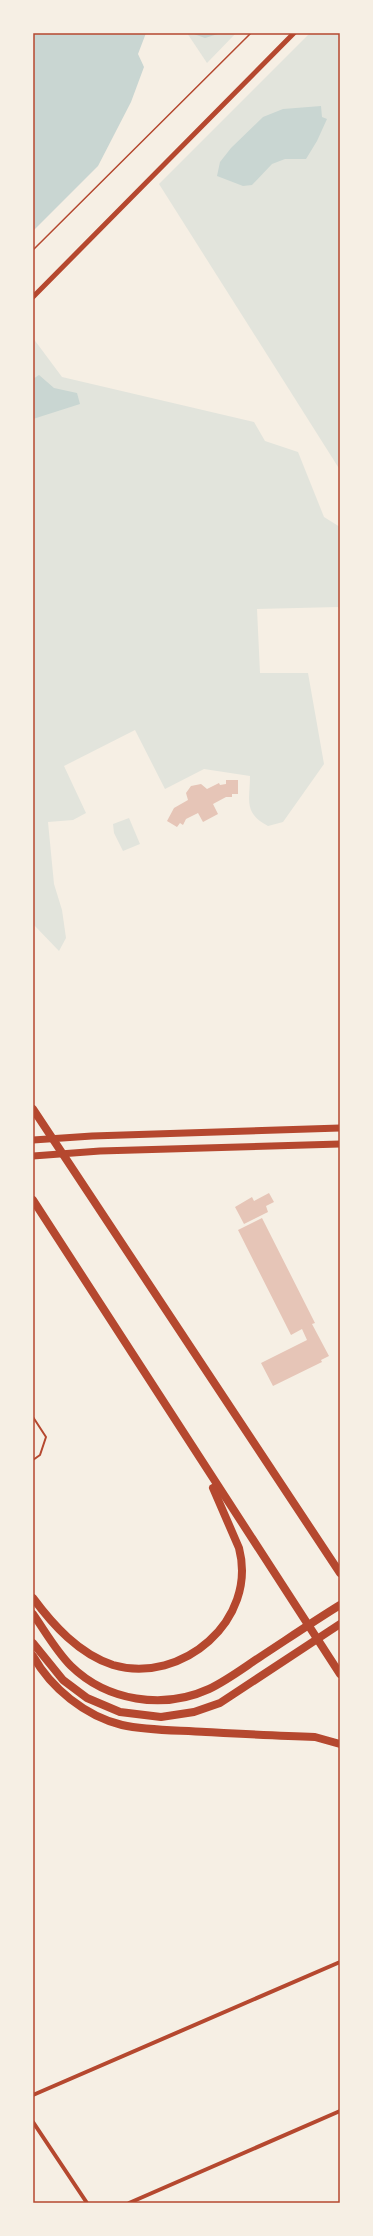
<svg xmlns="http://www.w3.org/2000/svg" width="373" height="2236" font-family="'DM Sans',sans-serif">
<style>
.green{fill:#e2e4dc}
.water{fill:#c9d6d2}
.building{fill:#e6c5b7}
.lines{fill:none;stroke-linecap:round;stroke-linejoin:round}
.path{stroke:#b5482f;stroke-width:1.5}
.service{stroke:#b5482f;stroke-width:2}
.minor{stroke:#b5482f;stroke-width:4}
.tertiary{stroke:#b5482f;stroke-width:5}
.primary{stroke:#b5482f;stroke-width:7}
.motorway{stroke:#b5482f;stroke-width:8}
.neatline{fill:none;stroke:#b5482f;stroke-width:1.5}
</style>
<rect width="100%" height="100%" fill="#f6efe4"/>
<g class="green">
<path d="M187,33H236L207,63Z"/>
<path d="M310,33H340V470L159,184Z"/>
<path d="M33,338L62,377L254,422L265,441L298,452L324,517L340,527V610L338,607L257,609L260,673H308L324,764L283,822L268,826C243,813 250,800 250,776L204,769L165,789L135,730L64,766L86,813L73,820L48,822L54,884L62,910L66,938L59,951L33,924Z"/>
<path d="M129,818L140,844L123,851L114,833L113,824Z"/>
</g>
<g class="water">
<path d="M33,33H146L138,54L144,67L131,102L98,166L33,231Z"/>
<path d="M191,33H221L205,38Z"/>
<path d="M321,106L322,117L327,119L317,141L306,159H285L272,164L252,185L243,186L217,176L220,162L231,148L263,117L283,109Z"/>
<path d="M39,375L54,388L77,393L80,404L33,419V379Z"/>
</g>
<g class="building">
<path d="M226,780H238V794H232V797H226L213,804L218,814L203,822L198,813L186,819L183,825L180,823L177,827L167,821L174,808L188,800L186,793L191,786L201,784L207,789L219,783L220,785L226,784Z"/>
<path d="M269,1193L274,1202L266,1206L268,1212L244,1224L235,1207L252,1197L254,1201Z"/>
<path d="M262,1218L315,1323L312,1324L329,1356L321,1360L322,1362L273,1386L261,1363L307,1340L302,1329L291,1335L238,1230Z"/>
</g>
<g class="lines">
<path class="path" d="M33,250L251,33"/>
<path class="service" d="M33,1417L46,1437L40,1455L33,1460"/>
<g class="minor">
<path d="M33,2095L340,1962"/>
<path d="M33,2122L87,2203"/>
<path d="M129,2203L340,2111"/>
</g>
<path class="tertiary" d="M33,297L294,33"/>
<g class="primary">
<path d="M33,1140L92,1136L340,1128"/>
<path d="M33,1156L100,1151L340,1144"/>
</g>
<g class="motorway">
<path d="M33,1109L340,1573"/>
<path d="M33,1200L340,1674"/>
<path d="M33,1598C53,1625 79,1654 113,1665C182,1685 258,1620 239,1548L213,1488"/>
<path d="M33,1614C45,1631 56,1651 71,1666C107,1701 163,1710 209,1689C228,1680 246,1666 263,1655C289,1638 314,1621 340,1605"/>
<path d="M33,1643L63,1680L87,1698L120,1712L161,1717L194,1712L220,1703L340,1624"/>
<path d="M33,1656C51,1688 85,1716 122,1725C149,1731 179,1730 206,1732C243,1734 279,1736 315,1737L340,1744"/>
</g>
</g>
<rect width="373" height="2236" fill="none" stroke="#f6efe4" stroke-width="68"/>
<rect x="34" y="34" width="305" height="2168" class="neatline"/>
</svg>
